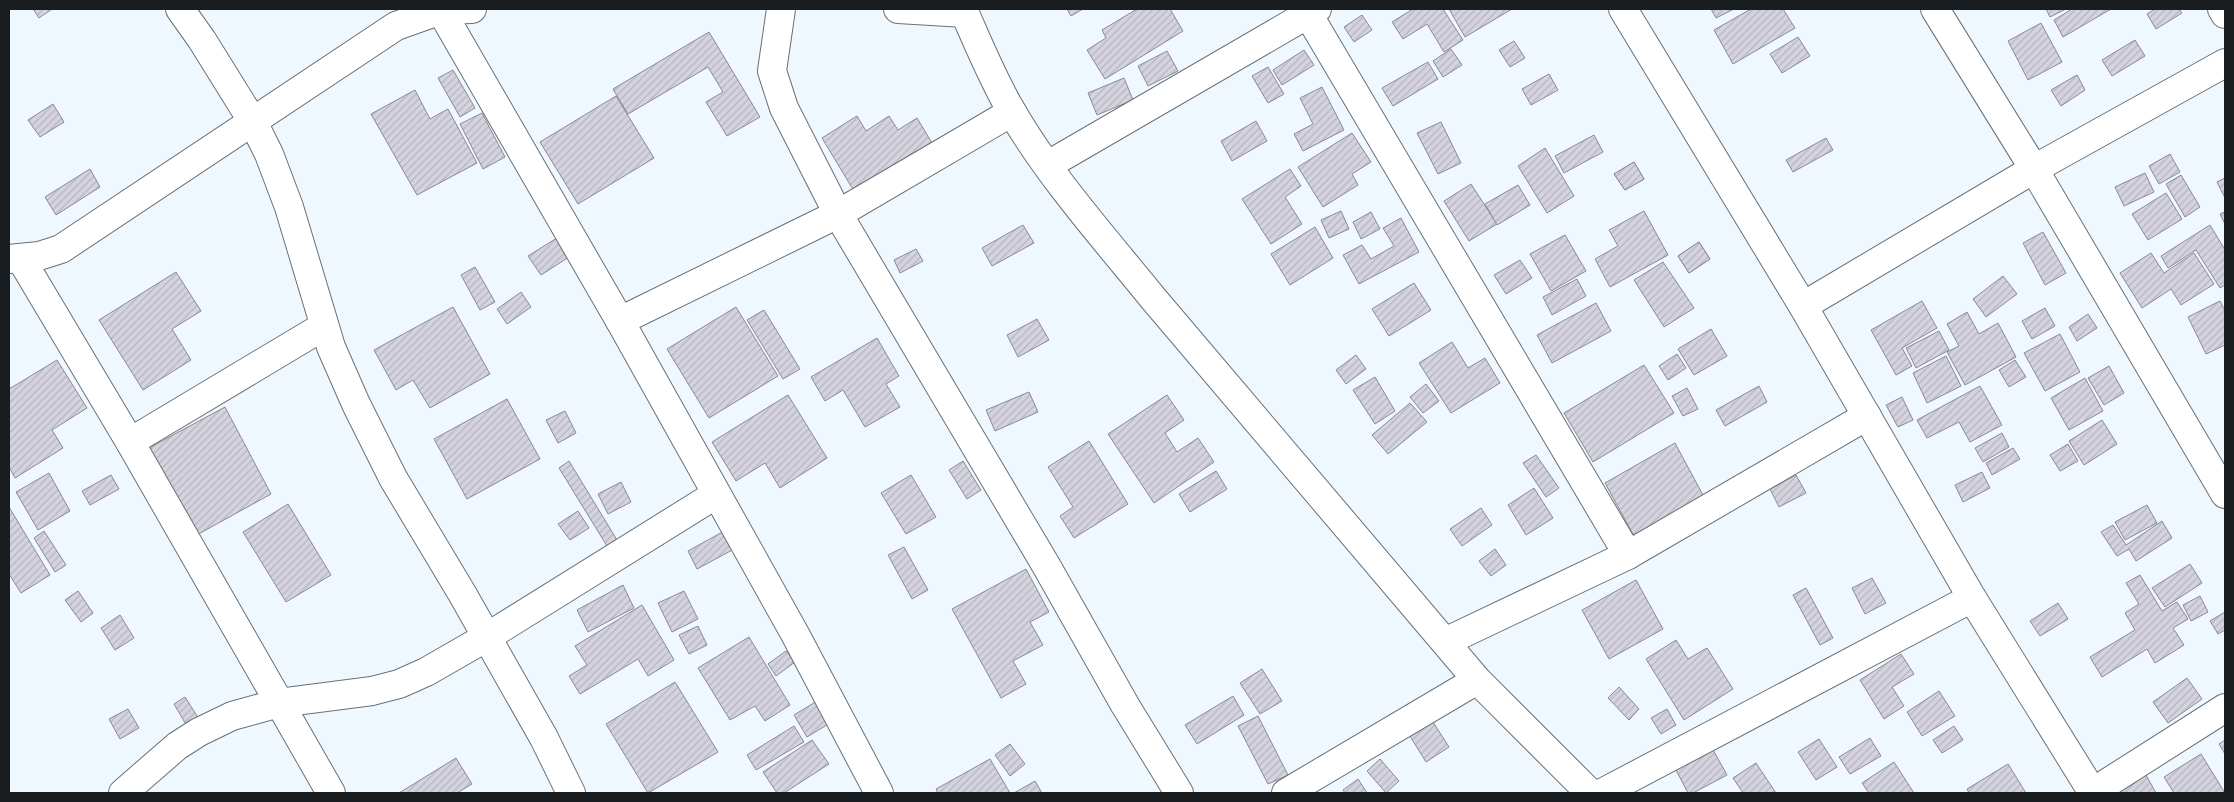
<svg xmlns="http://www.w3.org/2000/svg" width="2234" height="802" font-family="'PT Sans',sans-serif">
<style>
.building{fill:url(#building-hatch);stroke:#8a8993}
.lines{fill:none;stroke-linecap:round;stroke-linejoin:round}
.minor-casing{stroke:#687178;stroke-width:30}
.minor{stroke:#fff;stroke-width:28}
</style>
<defs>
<pattern id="building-hatch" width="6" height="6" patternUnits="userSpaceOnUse" patternTransform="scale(1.25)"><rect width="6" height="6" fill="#d5d3de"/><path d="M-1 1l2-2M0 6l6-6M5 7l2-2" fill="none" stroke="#b6b5be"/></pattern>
</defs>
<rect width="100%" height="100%" fill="#f0f8ff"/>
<g class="building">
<path d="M33,9H52L39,18Z"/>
<path d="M1067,9H1083L1071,16Z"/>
<path d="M1137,9H1170L1183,31L1105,79L1087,50L1106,38L1102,30Z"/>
<path d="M1413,9H1443L1463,40L1444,52L1427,24L1403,39L1392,22Z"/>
<path d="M1449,9H1512L1465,37Z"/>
<path d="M1711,9H1734L1716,18Z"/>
<path d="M1751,9H1783L1795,28L1733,64L1714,30Z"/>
<path d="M2046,9H2066L2050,17Z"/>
<path d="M2072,9H2111L2063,37L2054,20Z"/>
<path d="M2155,9H2179L2182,13L2156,29L2147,14Z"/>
<path d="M1362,15L1372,30L1354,42L1344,27Z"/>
<path d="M2041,23L2062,62L2028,80L2008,41Z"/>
<path d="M709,32L760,117L727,136L706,102L723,92L708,67L628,114L613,89Z"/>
<path d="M1798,37L1810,56L1782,73L1770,54Z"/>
<path d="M2135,40L2145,56L2112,76L2102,60Z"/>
<path d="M1514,41L1525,58L1510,67L1499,50Z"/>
<path d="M1451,49L1462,65L1443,77L1433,61Z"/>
<path d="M1304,50L1314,65L1282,85L1273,70Z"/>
<path d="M1167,51L1178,71L1148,86L1138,66Z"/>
<path d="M1428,62L1438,79L1393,106L1382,88Z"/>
<path d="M1268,67L1284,94L1268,103L1252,76Z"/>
<path d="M453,70L475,108L460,117L438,78Z"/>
<path d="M1549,74L1558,90L1531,105L1522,89Z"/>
<path d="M2077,75L2085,90L2061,106L2051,90Z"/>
<path d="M1124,78L1133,100L1097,115L1088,93Z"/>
<path d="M1322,87L1344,130L1303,151L1294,134L1313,124L1300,98Z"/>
<path d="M415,90L430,119L448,109L477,163L417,195L371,114Z"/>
<path d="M616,96L654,158L578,204L540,142Z"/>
<path d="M53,104L64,122L40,137L28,120Z"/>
<path d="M482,113L505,157L483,169L460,124Z"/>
<path d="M857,116L866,131L889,116L898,130L917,118L944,163L866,211L822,138Z"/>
<path d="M1256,121L1267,141L1232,161L1221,141Z"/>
<path d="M1441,122L1461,163L1438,174L1417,133Z"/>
<path d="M1352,133L1371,162L1352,174L1358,185L1323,207L1298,167Z"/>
<path d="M1594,135L1603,152L1564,173L1555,156Z"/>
<path d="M1826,138L1833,150L1793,172L1786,160Z"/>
<path d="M1545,148L1574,196L1547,213L1518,166Z"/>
<path d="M2170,154L2180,172L2159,184L2149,166Z"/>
<path d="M1634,162L1644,179L1625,190L1614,174Z"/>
<path d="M1634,162L1644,179L1625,190L1614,174Z"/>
<path d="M90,169L100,187L56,215L45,197Z"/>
<path d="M1290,169L1301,186L1285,197L1302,224L1271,244L1242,199Z"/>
<path d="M2145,173L2154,192L2124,206L2115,187Z"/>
<path d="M2181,175L2200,207L2185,217L2166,184Z"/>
<path d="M2225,178V198L2217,182Z"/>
<path d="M1471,184L1497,224L1469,241L1444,201Z"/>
<path d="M1518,185L1530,205L1497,225L1485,204Z"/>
<path d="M2166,193L2182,219L2148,240L2132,214Z"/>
<path d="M1341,211L1349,229L1329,238L1321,220Z"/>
<path d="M1644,211L1668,255L1610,287L1595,259L1618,246L1609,230Z"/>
<path d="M1371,212L1380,229L1361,239L1353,222Z"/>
<path d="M2225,212V224L2220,214Z"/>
<path d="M1401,218L1419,252L1359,284L1343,255L1362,245L1371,259L1394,246L1383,228Z"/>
<path d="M1023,225L1034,243L992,266L982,248Z"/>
<path d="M2210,225L2225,250V285L2220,288L2196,250L2168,268L2161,256Z"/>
<path d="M1315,227L1333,258L1290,285L1271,254Z"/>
<path d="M2043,232L2066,273L2045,285L2023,243Z"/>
<path d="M1565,235L1586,271L1551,291L1530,254Z"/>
<path d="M560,236L572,255L541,275L528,256Z"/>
<path d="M1699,242L1710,259L1689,273L1678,256Z"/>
<path d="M1699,242L1710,259L1689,273L1678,256Z"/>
<path d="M916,249L923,261L900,273L894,260Z"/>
<path d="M2151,253L2164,273L2194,253L2214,284L2181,305L2171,289L2142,308L2120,273Z"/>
<path d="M1520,260L1532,278L1506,294L1494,275Z"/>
<path d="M1663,262L1694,308L1664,327L1634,280Z"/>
<path d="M475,267L495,302L480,310L461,275Z"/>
<path d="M176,272L201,311L172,329L191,360L143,390L99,320Z"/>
<path d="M2003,276L2017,294L1986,317L1973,299Z"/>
<path d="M1577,279L1586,296L1552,315L1543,297Z"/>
<path d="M1414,283L1431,310L1389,336L1372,309Z"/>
<path d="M521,292L531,307L507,324L497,309Z"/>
<path d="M1922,301L1937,328L1902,348L1912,366L1896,375L1871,330Z"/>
<path d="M2220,301L2225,311V345L2206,354L2188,317Z"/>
<path d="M1596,303L1611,331L1552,363L1537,335Z"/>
<path d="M453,307L490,374L430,408L413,380L396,390L374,350Z"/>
<path d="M736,307L778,376L709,418L667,349Z"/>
<path d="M2045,308L2055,326L2032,339L2022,321Z"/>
<path d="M764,310L800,369L783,379L747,320Z"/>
<path d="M1967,312L1979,334L1998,323L2016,357L1965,385L1947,352L1959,346L1947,324Z"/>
<path d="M2088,314L2097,328L2077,341L2069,327Z"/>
<path d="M1037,319L1049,340L1018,357L1007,335Z"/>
<path d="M1711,329L1727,356L1694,375L1678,349Z"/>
<path d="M1939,331L1949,350L1916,368L1906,348Z"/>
<path d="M2060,334L2080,372L2045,391L2024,353Z"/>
<path d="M877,338L899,376L886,384L900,407L865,427L843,390L825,401L811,377Z"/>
<path d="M1452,342L1468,368L1485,358L1500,383L1451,413L1419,363Z"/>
<path d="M1677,354L1686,368L1668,380L1659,366Z"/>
<path d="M1356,355L1366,369L1346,384L1336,370Z"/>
<path d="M1946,356L1961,386L1927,403L1913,373Z"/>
<path d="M57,360L87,408L52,430L63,448L15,478L9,467V389Z"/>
<path d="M2015,360L2026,377L2009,387L1999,370Z"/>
<path d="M1644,365L1674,413L1593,462L1564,413Z"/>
<path d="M2109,366L2124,393L2104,405L2088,378Z"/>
<path d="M1375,377L1395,411L1375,424L1353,390Z"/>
<path d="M2085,378L2103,411L2069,430L2051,398Z"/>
<path d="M1426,384L1439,401L1423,413L1410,397Z"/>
<path d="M1759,386L1767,402L1725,426L1716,410Z"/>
<path d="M1980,386L2002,425L1970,442L1959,422L1927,438L1917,420Z"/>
<path d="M1687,388L1698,409L1683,416L1672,396Z"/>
<path d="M1029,392L1038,412L995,431L986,410Z"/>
<path d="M788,395L827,458L780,488L765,463L736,481L712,442Z"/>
<path d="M1167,395L1184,420L1165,433L1177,452L1198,438L1214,462L1154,503L1108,434Z"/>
<path d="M1902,397L1913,420L1898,427L1886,405Z"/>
<path d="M507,399L540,459L467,499L434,439Z"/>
<path d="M1410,403L1427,422L1388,454L1372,435Z"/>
<path d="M225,407L271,494L195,536L147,449Z"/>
<path d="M565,411L576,433L558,443L546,420Z"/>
<path d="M2102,420L2117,444L2084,465L2069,441Z"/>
<path d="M2002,433L2009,447L1983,462L1975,448Z"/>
<path d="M1089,441L1128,504L1074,538L1060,516L1073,507L1048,467Z"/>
<path d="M1675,443L1704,497L1634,536L1605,483Z"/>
<path d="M2068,444L2078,461L2060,471L2050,455Z"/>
<path d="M2013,448L2020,459L1992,475L1986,463Z"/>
<path d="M1536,455L1559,488L1546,497L1523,463Z"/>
<path d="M569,461L617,540L607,546L559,468Z"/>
<path d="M963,461L981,490L967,499L949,470Z"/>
<path d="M1216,471L1227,489L1190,512L1179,494Z"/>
<path d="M1982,472L1990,488L1963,502L1955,485Z"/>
<path d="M49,473L70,511L38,530L16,492Z"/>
<path d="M111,475L119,489L90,505L82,491Z"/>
<path d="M911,475L936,517L906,534L881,493Z"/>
<path d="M1796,475L1806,493L1779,507L1770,489Z"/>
<path d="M621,482L631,502L608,514L598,494Z"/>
<path d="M1534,488L1553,518L1526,535L1508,505Z"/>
<path d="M288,504L331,575L286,602L243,532Z"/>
<path d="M2147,505L2157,523L2125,540L2115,522Z"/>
<path d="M9,507L50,575L21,593L9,574Z"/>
<path d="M1481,508L1492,525L1462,546L1450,529Z"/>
<path d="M578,511L589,528L570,540L558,524Z"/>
<path d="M2162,521L2172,538L2136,561L2129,549L2117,556L2101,532L2113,525L2126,545Z"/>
<path d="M726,530L736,548L697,569L688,551Z"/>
<path d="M44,531L66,565L55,572L34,538Z"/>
<path d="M904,547L928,590L912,599L888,555Z"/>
<path d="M1495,549L1506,565L1491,576L1479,561Z"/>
<path d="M2190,564L2202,583L2165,607L2152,588Z"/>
<path d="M1026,569L1049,612L1030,622L1043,645L1013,661L1026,684L1001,698L952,609Z"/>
<path d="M2140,575L2162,611L2177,602L2188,619L2173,628L2184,645L2155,663L2147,649L2102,677L2090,657L2135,630L2125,613L2139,604L2126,583Z"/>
<path d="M1872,578L1886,603L1865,614L1852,588Z"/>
<path d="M1636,580L1663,629L1609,659L1582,610Z"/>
<path d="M623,585L634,608L588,632L577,610Z"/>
<path d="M1806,588L1833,638L1820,645L1793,595Z"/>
<path d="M78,591L93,613L81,622L65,600Z"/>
<path d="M684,591L698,619L672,632L658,603Z"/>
<path d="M2200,596L2208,612L2191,621L2183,605Z"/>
<path d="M2058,603L2068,619L2040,636L2030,621Z"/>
<path d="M642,605L674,660L648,676L638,659L580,694L569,676L587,665L575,646Z"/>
<path d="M2225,612V630L2218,634L2210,621Z"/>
<path d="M120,615L134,638L115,650L101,628Z"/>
<path d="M698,626L707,645L689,654L679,635Z"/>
<path d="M749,637L790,705L765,721L755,706L730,720L698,668Z"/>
<path d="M1676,640L1688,659L1707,648L1733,689L1684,720L1646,659Z"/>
<path d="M786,651L795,662L776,676L768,664Z"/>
<path d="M1901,654L1914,674L1892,687L1904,706L1884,719L1860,680Z"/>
<path d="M1262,669L1282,701L1260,714L1240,683Z"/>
<path d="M2187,678L2202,699L2168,723L2153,702Z"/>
<path d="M675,682L718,752L648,793L606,724Z"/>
<path d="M1619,687L1639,709L1629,720L1608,698Z"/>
<path d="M1939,691L1955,716L1922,736L1907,712Z"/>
<path d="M1233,696L1244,715L1197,744L1185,725Z"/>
<path d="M185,697L199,719L187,726L174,704Z"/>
<path d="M822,698L835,720L807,737L794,715Z"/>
<path d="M128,709L139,728L120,739L109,719Z"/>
<path d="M1667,709L1676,725L1661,734L1651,718Z"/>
<path d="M1258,716L1288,775L1268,784L1238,726Z"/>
<path d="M1431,719L1449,747L1426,762L1408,733Z"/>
<path d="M794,726L804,742L756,770L747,755Z"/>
<path d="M1954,726L1963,740L1942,753L1933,740Z"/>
<path d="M1870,738L1881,756L1850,774L1839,757Z"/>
<path d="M1819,739L1837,767L1816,780L1798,752Z"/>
<path d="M812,740L829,764L784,793H777L763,772Z"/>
<path d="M2225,740V754L2219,744Z"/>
<path d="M1010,744L1025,764L1010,776L995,755Z"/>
<path d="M1712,748L1727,775L1693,793H1688L1675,768Z"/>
<path d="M2201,754L2225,793H2174L2164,777Z"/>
<path d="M456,758L472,784L457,793H399Z"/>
<path d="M990,759L1010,793H938L936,789Z"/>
<path d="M1380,759L1399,781L1386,793L1367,771Z"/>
<path d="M1894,762L1914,793H1869L1862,783Z"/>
<path d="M1756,763L1776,793H1743L1733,778Z"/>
<path d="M2008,764L2026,793H1969L1967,789Z"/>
<path d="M2146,775L2156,793H2118L2117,792Z"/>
<path d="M1358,779L1367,793H1345L1343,790Z"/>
<path d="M1035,781L1042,793H1014Z"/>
</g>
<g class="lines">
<defs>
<g id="minor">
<path d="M180,9L202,40L253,122L269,154L289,207L331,347L356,404L393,478L463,595L544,738L571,793"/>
<path d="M440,9L620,321"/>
<path d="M781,9L772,71L784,108L838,214L1047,567L1125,705L1179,793"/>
<path d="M898,9L965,13"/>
<path d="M963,9C978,43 993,80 1012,112C1049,176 1105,239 1152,297L1477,680L1590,793"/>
<path d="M1305,9L1628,555"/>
<path d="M1623,9L1803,306L1972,598L2093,793"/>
<path d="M1935,9L2034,169L2225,494"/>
<path d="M2222,9L2225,14"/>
<path d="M1048,165L1317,9"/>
<path d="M9,259L39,256L61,249L396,26L441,10L472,9"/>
<path d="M21,259L130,442L331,793"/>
<path d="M1803,306L2034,169L2225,63"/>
<path d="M130,442L324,326"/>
<path d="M1447,641L1628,555L1867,416"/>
<path d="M2093,792L2225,708"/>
<path d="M123,793L177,746L199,732L232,716L279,703L372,691L399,684L426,672L487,637L715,495"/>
<path d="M879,793L795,634L620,321L838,214L1012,112"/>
<path d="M1286,793L1477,680"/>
<path d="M1602,793L1972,598"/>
</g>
</defs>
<use href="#minor" class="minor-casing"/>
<use href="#minor" class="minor"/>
</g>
<rect width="2234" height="802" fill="none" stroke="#191d1f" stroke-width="20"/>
</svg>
